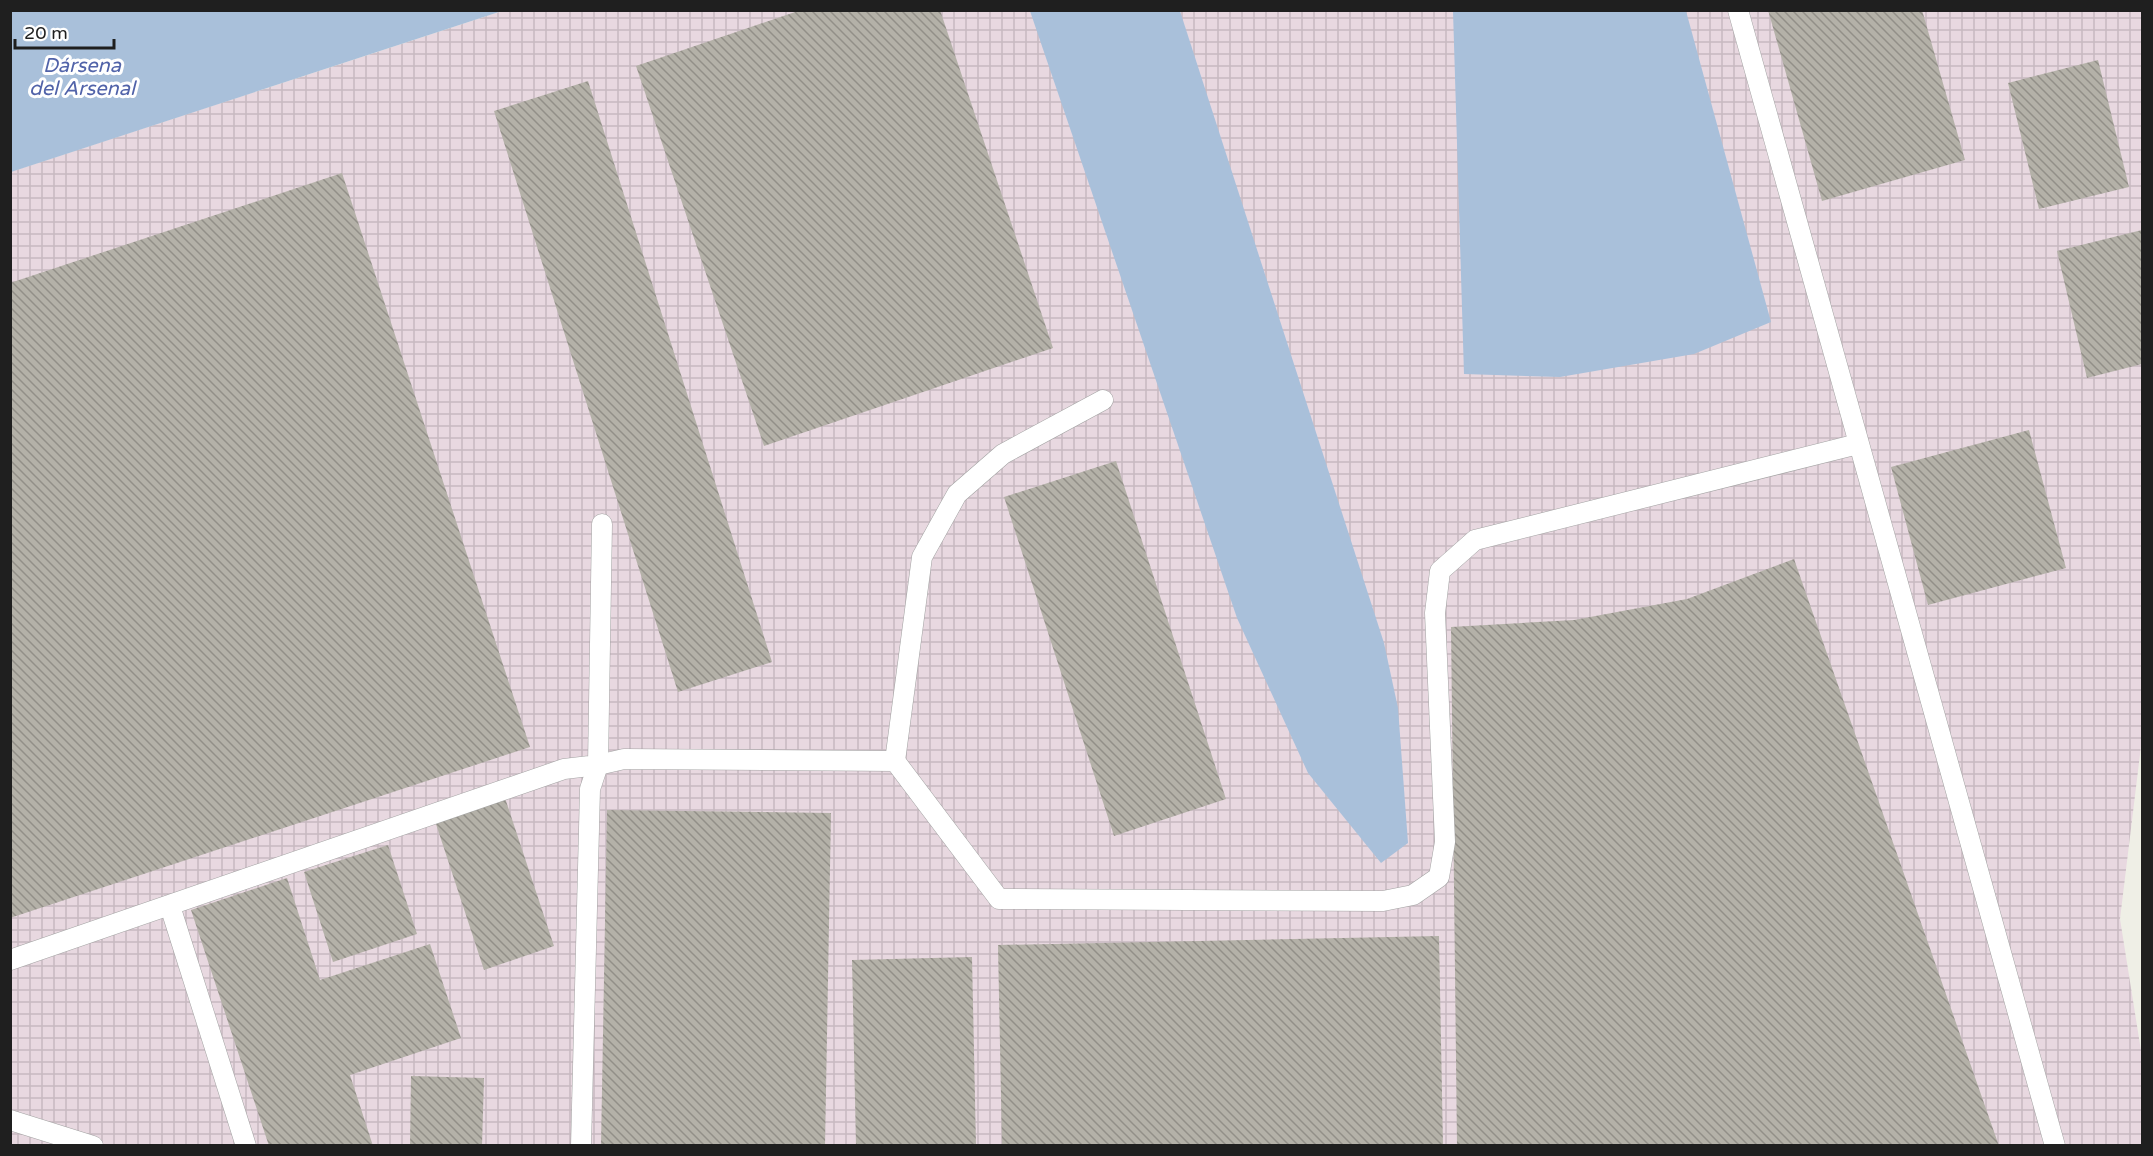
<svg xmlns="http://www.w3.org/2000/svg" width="2153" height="1156" font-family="'Varela Round',sans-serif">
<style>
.industrial{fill:url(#industrial-grid)}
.water{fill:#a9c0da}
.building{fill:url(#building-back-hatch)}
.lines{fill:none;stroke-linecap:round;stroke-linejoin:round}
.lane-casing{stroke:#a3a3a3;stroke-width:21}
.lane{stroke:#fff;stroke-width:20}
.labels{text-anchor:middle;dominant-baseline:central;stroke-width:6;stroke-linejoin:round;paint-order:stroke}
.water-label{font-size:20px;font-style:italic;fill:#5163a9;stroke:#fff}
</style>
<defs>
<pattern id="industrial-grid" width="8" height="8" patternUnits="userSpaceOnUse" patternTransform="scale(1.5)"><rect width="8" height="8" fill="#e8d8e0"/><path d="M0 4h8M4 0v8" fill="none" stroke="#c7b9c0"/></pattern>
<pattern id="building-back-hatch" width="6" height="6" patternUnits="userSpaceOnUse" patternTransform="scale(1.5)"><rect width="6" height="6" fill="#b4b1a8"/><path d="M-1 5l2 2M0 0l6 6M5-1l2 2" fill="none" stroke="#928f88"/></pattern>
</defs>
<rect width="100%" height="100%" fill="#efefe6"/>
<path class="industrial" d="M502,11H2142V738L2120,919L2142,1057V1145H11L10,172Z"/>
<g class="water">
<path d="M11,10H502V11L11,172Z"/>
<path d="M1030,11H1180L1384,643L1398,708L1408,843L1381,863L1308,773L1237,618Z"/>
<path d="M1453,11H1686L1771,322L1694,354L1560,377L1464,374Z"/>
</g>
<g class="building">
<path d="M801,10H940L1053,348L764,446L636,66Z"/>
<path d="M1768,10H1922L1965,160L1822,201Z"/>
<path d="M2098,60L2129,187L2039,209L2008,83Z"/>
<path d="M588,81L772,662L678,692L494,111Z"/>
<path d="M342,173L530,747L10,918V283Z"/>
<path d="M2142,230V364L2087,378L2057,251Z"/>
<path d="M2029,430L2066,568L1928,605L1891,467Z"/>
<path d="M1116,461L1226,799L1114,836L1004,497Z"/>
<path d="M1794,559L1999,1146H1457L1451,627L1574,620L1687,599Z"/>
<path d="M505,798L554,946L484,970L435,821Z"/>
<path d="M607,810L831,813L825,1146H601Z"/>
<path d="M388,845L417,934L333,962L304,872Z"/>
<path d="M287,878L320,980L430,944L461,1038L350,1075L373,1146H269L191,910Z"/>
<path d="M1439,936L1443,1146H1002L998,945Z"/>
<path d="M972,957L976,1146H856L852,960Z"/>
<path d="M411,1076L484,1078L482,1146H410Z"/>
</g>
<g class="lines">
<defs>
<g id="lane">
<path d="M1738,10L2055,1146"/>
<path d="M895,761L922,557L957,494L1003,454L1103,400"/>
<path d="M170,906L246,1146"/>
<path d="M10,960L564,769L598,765L602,524"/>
<path d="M10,1120L93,1146"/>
<path d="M581,1146L590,789L598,765L624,759L895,761L999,899L1383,901L1413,895L1439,877L1445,842L1435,613L1440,571L1475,540L1858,444"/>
</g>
</defs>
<use href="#lane" class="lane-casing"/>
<use href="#lane" class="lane"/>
</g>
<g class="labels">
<g class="water-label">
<text x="82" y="66">Dársena<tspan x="82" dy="23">del Arsenal</tspan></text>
</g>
</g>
<rect width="2153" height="1156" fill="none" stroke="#1f1f1f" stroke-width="24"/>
<path d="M15 39v9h99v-9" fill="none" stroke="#1f1f1f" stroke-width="3"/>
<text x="24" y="39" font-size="18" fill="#1f1f1f" stroke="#ffffff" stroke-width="4.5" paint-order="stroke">20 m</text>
</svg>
